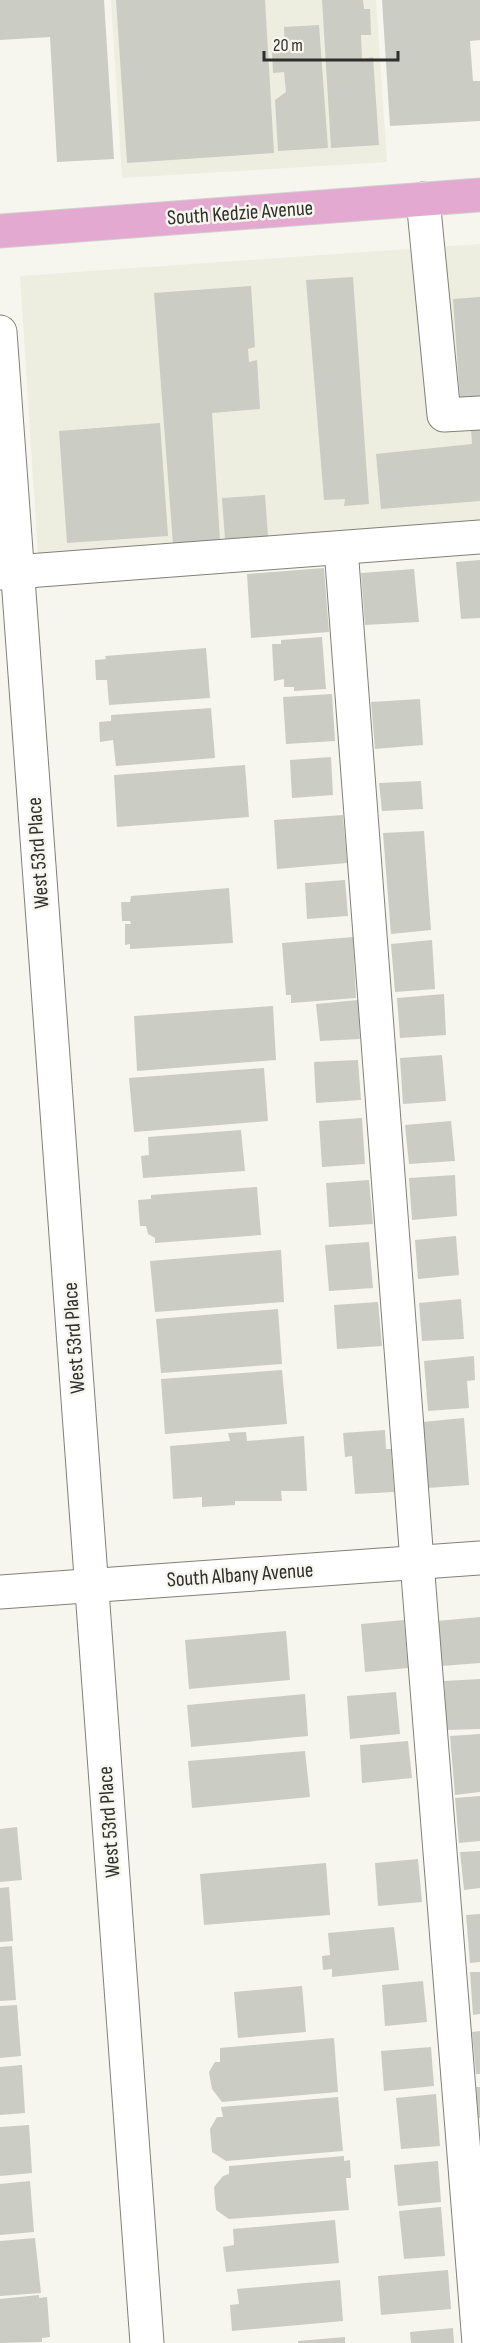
<svg xmlns="http://www.w3.org/2000/svg" width="480" height="2343" font-family="'Sofia Sans Condensed',sans-serif">
<style>
.built{fill:#edeedf}
.building{fill:#cbccc4}
.lines{fill:none;stroke-linecap:round;stroke-linejoin:round}
.minor-casing{stroke:#808079;stroke-width:35}
.major-casing{stroke:#d1d1d1;stroke-width:35}
.minor{stroke:#fff;stroke-width:33}
.major{stroke:#e4a9d0;stroke-width:33}
.labels{text-anchor:middle;dominant-baseline:central;stroke-width:5;stroke-linejoin:round;paint-order:stroke}
.street-label{font-size:21px;fill:#2e2e2c;stroke:#f6f6ef}
</style>
<rect width="100%" height="100%" fill="#f6f6ef"/>
<g class="built">
<path d="M111,0H376L387,162L122,178Z"/>
<path d="M480,244V537L39,570L20,276Z"/>
</g>
<g class="building">
<path d="M0,0H104L114,159L57,162L50,37L0,40Z"/>
<path d="M116,0H265L274,153L127,163Z"/>
<path d="M322,0H363L364,9H370L371,35H361L362,59L373,57L379,145L331,148Z"/>
<path d="M382,0H480V40L470,41L473,81H480V121L390,126Z"/>
<path d="M319,25L328,148L278,151L275,100L286,92L284,72L273,73L272,51L285,49L284,27Z"/>
<path d="M353,277L369,504L344,506L345,499L324,500L306,280Z"/>
<path d="M251,286L255,347L248,349L249,362L257,360L260,409L212,413L220,541L173,544L154,293Z"/>
<path d="M480,297V397L460,398L453,299Z"/>
<path d="M160,423L168,536L67,543L59,431Z"/>
<path d="M480,427V501L381,509L376,454L472,444L471,428Z"/>
<path d="M265,495L268,536L225,539L222,498Z"/>
<path d="M480,560V618L461,619L456,562Z"/>
<path d="M324,568L329,632L251,638L247,574Z"/>
<path d="M414,569L419,622L365,625L361,573Z"/>
<path d="M322,637L326,689L294,691V687H284V679L274,681L272,644H281V640Z"/>
<path d="M206,648L210,698L109,705L107,680H96L95,660L106,659L105,656Z"/>
<path d="M332,694L335,741L286,744L283,697Z"/>
<path d="M420,699L423,745L375,749L371,702Z"/>
<path d="M211,708L215,758L116,766L113,740L100,742L99,722L111,721V715Z"/>
<path d="M331,757L333,795L292,798L290,760Z"/>
<path d="M245,765L249,817L117,827L114,775Z"/>
<path d="M421,781L423,809L382,811L379,783Z"/>
<path d="M343,815L347,863L277,869L274,820Z"/>
<path d="M424,831L431,930L391,934L383,833Z"/>
<path d="M345,880L348,916L307,919L305,883Z"/>
<path d="M229,888L233,943L130,949V944L125,945V924H131L130,921H122L121,902H130L131,896Z"/>
<path d="M353,937L356,998L291,1003V995H286L282,943Z"/>
<path d="M432,940L435,989L395,992L391,944Z"/>
<path d="M444,994L446,1035L400,1038L397,998Z"/>
<path d="M358,1000L360,1039L320,1041L316,1004Z"/>
<path d="M273,1006L276,1060L137,1071L134,1016Z"/>
<path d="M442,1055L446,1101L403,1104L400,1058Z"/>
<path d="M358,1060L361,1100L316,1103L314,1062Z"/>
<path d="M264,1068L268,1121L134,1132L129,1078Z"/>
<path d="M362,1118L365,1164L322,1167L319,1121Z"/>
<path d="M451,1121L455,1161L409,1164L405,1125Z"/>
<path d="M241,1130L245,1171L143,1178L141,1156L149,1155L148,1137Z"/>
<path d="M455,1175L457,1216L412,1220L409,1178Z"/>
<path d="M369,1180L373,1224L329,1227L326,1183Z"/>
<path d="M257,1187L261,1235L155,1243V1238L148,1234L146,1226H140L138,1200L151,1199V1195Z"/>
<path d="M456,1236L459,1275L418,1279L415,1240Z"/>
<path d="M369,1242L373,1288L329,1291L325,1245Z"/>
<path d="M281,1250L284,1302L155,1312L150,1261Z"/>
<path d="M461,1299L464,1339L422,1341L419,1303Z"/>
<path d="M378,1302L382,1346L337,1349L334,1305Z"/>
<path d="M278,1309L282,1364L161,1373L156,1319Z"/>
<path d="M474,1356L475,1380L467,1381L469,1408L428,1411L424,1361Z"/>
<path d="M282,1370L287,1424L165,1434L161,1379Z"/>
<path d="M464,1418L469,1485L427,1488L422,1422Z"/>
<path d="M385,1430L386,1449H391L394,1492L355,1494L352,1456L345,1457L343,1433Z"/>
<path d="M246,1432L247,1441L304,1436L307,1491H281L282,1501H235V1505L202,1507V1497L173,1499L170,1446L230,1441L228,1433Z"/>
<path d="M480,1617V1663L441,1666L437,1621Z"/>
<path d="M404,1620L408,1668L365,1672L361,1624Z"/>
<path d="M286,1631L290,1680L189,1689L185,1640Z"/>
<path d="M480,1679V1729L447,1730L444,1681Z"/>
<path d="M396,1692L400,1734L350,1739L347,1696Z"/>
<path d="M305,1694L308,1736L191,1747L187,1705Z"/>
<path d="M480,1734V1792L455,1795L450,1736Z"/>
<path d="M408,1741L412,1778L362,1783L360,1745Z"/>
<path d="M305,1751L310,1797L192,1808L188,1761Z"/>
<path d="M480,1796V1841L459,1843L455,1798Z"/>
<path d="M17,1827L22,1880L0,1882V1829Z"/>
<path d="M480,1851V1888L464,1890L460,1852Z"/>
<path d="M418,1859L422,1902L378,1906L375,1863Z"/>
<path d="M326,1863L330,1915L204,1925L200,1874Z"/>
<path d="M9,1887L13,1941L0,1942V1888Z"/>
<path d="M480,1914V1962L470,1963L466,1915Z"/>
<path d="M394,1927L399,1970L332,1977V1969L323,1970L322,1956L330,1955L328,1933Z"/>
<path d="M12,1946L16,2000L0,2001V1947Z"/>
<path d="M470,1972H480V2014L473,2015Z"/>
<path d="M423,1981L427,2022L385,2026L382,1985Z"/>
<path d="M302,1986L306,2032L238,2038L234,1992Z"/>
<path d="M17,2005L21,2056L0,2058V2006Z"/>
<path d="M480,2031V2074H476L472,2032Z"/>
<path d="M334,2038L338,2092L222,2102L212,2089L209,2072L215,2062H220V2048Z"/>
<path d="M431,2047L434,2086L384,2091L381,2051Z"/>
<path d="M22,2065L25,2113L0,2115V2067Z"/>
<path d="M476,2087H480V2118H478Z"/>
<path d="M436,2094L440,2146L401,2149L396,2098Z"/>
<path d="M338,2097L343,2151L226,2161L212,2152L210,2129L217,2117H223L221,2107Z"/>
<path d="M29,2125L32,2173L0,2176V2127Z"/>
<path d="M344,2156V2161L350,2160L351,2178H346L349,2210L229,2219L216,2210L214,2187L223,2176L229,2174V2166Z"/>
<path d="M438,2161L441,2202L398,2206L394,2165Z"/>
<path d="M30,2181L34,2232L0,2235V2184Z"/>
<path d="M441,2207L445,2256L404,2259L399,2211Z"/>
<path d="M335,2220L339,2263L226,2272L223,2247L234,2245L233,2229Z"/>
<path d="M35,2238L41,2293L0,2296V2241Z"/>
<path d="M448,2270L451,2309L381,2315L378,2276Z"/>
<path d="M340,2280L343,2321L232,2331L230,2305L239,2304L237,2289Z"/>
<path d="M39,2295V2298L47,2297L50,2337L42,2338V2342L0,2343V2299Z"/>
<path d="M453,2328L454,2343H411L410,2332Z"/>
<path d="M345,2337V2343H298V2341Z"/>
</g>
<g class="lines">
<defs>
<g id="minor">
<path d="M423,199L444,415L480,413"/>
<path d="M0,332L147,2343"/>
<path d="M341,548L417,1562L479,2343"/>
<path d="M0,573L480,537"/>
<path d="M0,1592L480,1558"/>
</g>
<path id="major" d="M0,231L480,195"/>
</defs>
<use href="#minor" class="minor-casing"/>
<use href="#major" class="major-casing"/>
<use href="#minor" class="minor"/>
<use href="#major" class="major"/>
</g>
<g class="labels">
<g class="street-label">
<text transform="translate(240 213) rotate(-4)">South Kedzie Avenue</text>
<text transform="translate(38 853) rotate(-94)">West 53rd Place</text>
<text transform="translate(74 1338) rotate(-94)">West 53rd Place</text>
<text transform="translate(240 1575) rotate(-4)">South Albany Avenue</text>
<text transform="translate(109 1822) rotate(-94)">West 53rd Place</text>
</g>
</g>
<path d="M264 51v9h134v-9" fill="none" stroke="#2e2e2c" stroke-width="3"/>
<text x="273" y="51" font-size="18" fill="#2e2e2c" stroke="#f6f6ef" stroke-width="4.5" paint-order="stroke">20 m</text>
</svg>
